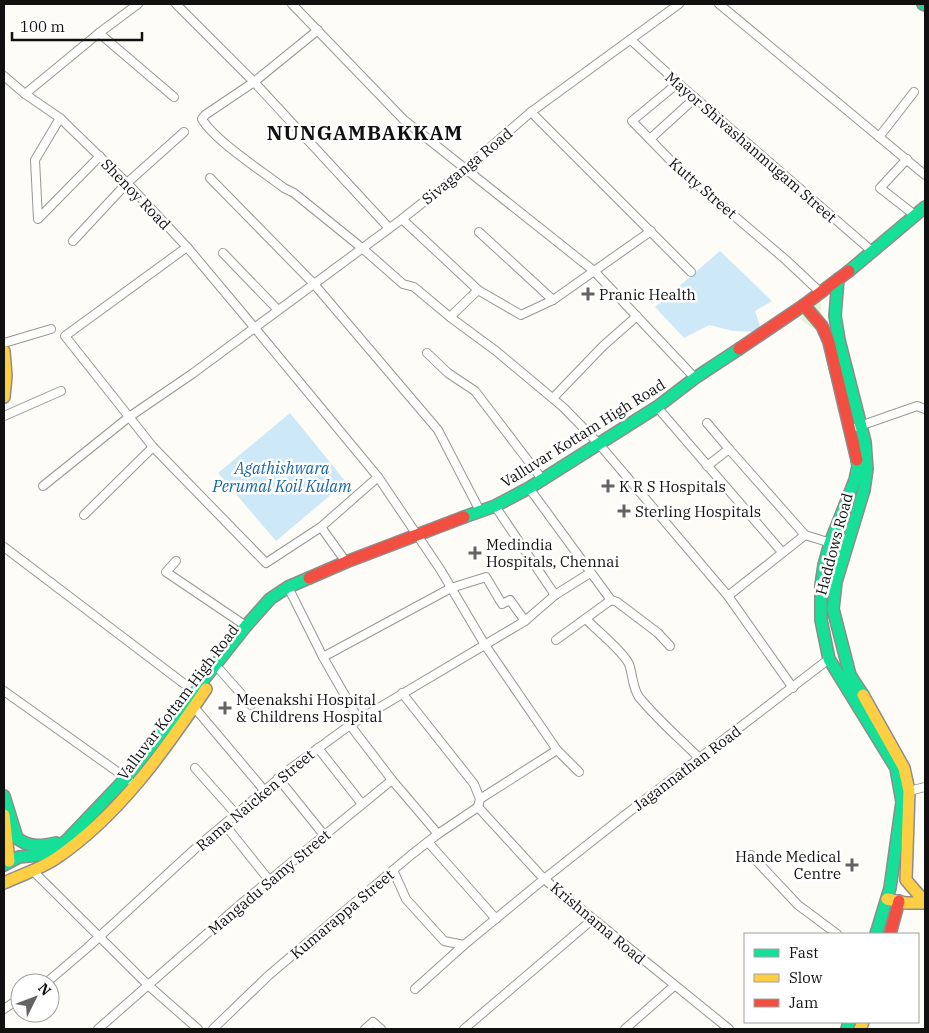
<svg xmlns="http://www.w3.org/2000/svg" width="929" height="1033" font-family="'IBM Plex Serif',serif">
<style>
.green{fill:#e7f3d7}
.water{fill:#cde8f7}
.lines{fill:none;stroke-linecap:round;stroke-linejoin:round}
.street-casing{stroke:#979795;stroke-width:10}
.fast-casing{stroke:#8e8d8b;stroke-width:14}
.slow-casing{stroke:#8e8d8b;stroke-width:14}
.jam-casing{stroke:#8e8d8b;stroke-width:14}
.street{stroke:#fffffe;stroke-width:8}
.fast{stroke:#16e098;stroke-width:11}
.slow{stroke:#ffcf43;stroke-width:11}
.jam{stroke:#f24e42;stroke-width:11}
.poi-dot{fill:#646362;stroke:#fff;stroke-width:2}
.labels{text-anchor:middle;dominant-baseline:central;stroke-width:5;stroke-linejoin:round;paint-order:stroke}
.street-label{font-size:15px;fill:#111;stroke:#fff}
.poi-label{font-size:15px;fill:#111;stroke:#fff;text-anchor:start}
.water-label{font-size:16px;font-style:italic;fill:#1768a6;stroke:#fff}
.district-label{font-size:20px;font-weight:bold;letter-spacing:1px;fill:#111;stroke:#fff}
</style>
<rect width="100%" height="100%" fill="#fdfcf7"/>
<path class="green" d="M818,302H820L821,304L822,328L816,330L802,321L801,317Z"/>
<g class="water">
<path d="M720,251L772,301L755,311L760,326L755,332L733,331L709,325L684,338L655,307Z"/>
<path d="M290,413L346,482L276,541L218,473Z"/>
</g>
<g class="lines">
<defs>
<g id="street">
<path d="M176,4L254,82L389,228"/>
<path d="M292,4L404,120L594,271L695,378"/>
<path d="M719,4L925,175"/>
<path d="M318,30L254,82L205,115L202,119C214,140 263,172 284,188L294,193L362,248L403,284L414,287L450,317L496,351L563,407L599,444L728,596L793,688"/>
<path d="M99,33L174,97"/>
<path d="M631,40L678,83L873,252"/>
<path d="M4,76L25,94L60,118L127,183L187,247L254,327L378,477L440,569L485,645L557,750L579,772"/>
<path d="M678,83L632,121L679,169L786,260L820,292"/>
<path d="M25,94L99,33L138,4"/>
<path d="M531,112L691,272"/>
<path d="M60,118L35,160L38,219L100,156"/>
<path d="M879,137L914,92"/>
<path d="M650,139L695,98"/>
<path d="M907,159L880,188L916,216"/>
<path d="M210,178L314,284L438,430L480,511"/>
<path d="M402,219L478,290L521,315L553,300L651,231"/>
<path d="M479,232L553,300"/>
<path d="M73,241L127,183L184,132"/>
<path d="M187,247L65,336L153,447L266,563L321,527L378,477"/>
<path d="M223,253L278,310"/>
<path d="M450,317L478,290"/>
<path d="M4,343L51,329"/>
<path d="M427,353L448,373L475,391L542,479"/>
<path d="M553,398L603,346L637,316"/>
<path d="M657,407L782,552"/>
<path d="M4,416L61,391"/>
<path d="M707,423L729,449"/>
<path d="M857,427L917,406L925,409"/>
<path d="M707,466L729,449L805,535"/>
<path d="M43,486L129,417L192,374L402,219L465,169L531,112L679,4"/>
<path d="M529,488L611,600L617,602L658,633L670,646"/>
<path d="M495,506L555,595"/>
<path d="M84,515L153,447"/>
<path d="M321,527L346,562"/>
<path d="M4,547L195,692"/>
<path d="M176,561L166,572L246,626"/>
<path d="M288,587L323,657L359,720"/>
<path d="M728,596L805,535L847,548"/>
<path d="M586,619C597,631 622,650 629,664C633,675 632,687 639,697C657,719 679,738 699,758"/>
<path d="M556,640L611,600"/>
<path d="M323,657L451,588L486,577L502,604L510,600L525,621"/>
<path d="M220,670L251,705"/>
<path d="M4,691L129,780"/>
<path d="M402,693L474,784L480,799L478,807"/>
<path d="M194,707L264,790"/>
<path d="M350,725L392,780L438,834"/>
<path d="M318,748L362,804"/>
<path d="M195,768L236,814"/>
<path d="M278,778L324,835"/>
<path d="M909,791L925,787"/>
<path d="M480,799L557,750"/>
<path d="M478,807L544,879L729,1029"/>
<path d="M225,825L269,880"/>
<path d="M428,842L496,919"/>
<path d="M751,855L798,905L837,934"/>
<path d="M393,870L406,899L444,941L464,945"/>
<path d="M33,871L149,986L198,1029"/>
<path d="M46,983L87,948L197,847L290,769L350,725L525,621L555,595L590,573"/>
<path d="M415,989L464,945L544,879L625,815L829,659"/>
<path d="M4,1009L20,998"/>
<path d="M98,1029L243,902L392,780"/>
<path d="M213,1029L269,975L411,855L438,834L478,807"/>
<path d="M365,1029L373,1022L381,1029"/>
<path d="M464,1029L593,919"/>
<path d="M625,1029L674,986"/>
</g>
<g id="fast">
<path d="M923,4L925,5"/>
<path d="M849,271L925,207"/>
<path d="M838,279L835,316L839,340L865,442L867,469L864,490L836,582L833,609L850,675L863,695"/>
<path d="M857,460L858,466L855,480L830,543L824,565L821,585V620L829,659L896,768L902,802L890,888L876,934"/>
<path d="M464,517L495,506L529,488L657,407L695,378L739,349"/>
<path d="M4,796L17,838C29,848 42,846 56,843"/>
<path d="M4,865L19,857L39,855L52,851L66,841L126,778L246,626L270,599L288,587L309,578"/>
<path d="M847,1029L849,1022"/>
</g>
<g id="slow">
<path d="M4,351L6,376L4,397"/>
<path d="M863,695L904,768L909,791L906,880L925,902"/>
<path d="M4,815L9,861"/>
<path d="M4,883C21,875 40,869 55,859C119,816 164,751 206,689"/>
<path d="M887,899L906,903H925"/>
<path d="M860,1029L863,1022"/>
</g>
<g id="jam">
<path d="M849,271L804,305L822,326L829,342L857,460"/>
<path d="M739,349L804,305"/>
<path d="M309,578L346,562L464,517"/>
<path d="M890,934L899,901"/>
</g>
</defs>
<use href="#street" class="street-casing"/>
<use href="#fast" class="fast-casing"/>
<use href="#slow" class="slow-casing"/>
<use href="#jam" class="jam-casing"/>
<use href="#street" class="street"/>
<use href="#fast" class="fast"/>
<use href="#slow" class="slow"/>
<use href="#jam" class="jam"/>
</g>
<g class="poi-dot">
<path d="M585.5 286.5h5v5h5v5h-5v5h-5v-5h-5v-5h5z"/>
<path d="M605.5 478.5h5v5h5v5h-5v5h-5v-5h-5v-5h5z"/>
<path d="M621.5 503.5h5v5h5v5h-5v5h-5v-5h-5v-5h5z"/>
<path d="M472.5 545.5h5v5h5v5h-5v5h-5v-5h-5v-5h5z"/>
<path d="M222.5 700.5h5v5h5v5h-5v5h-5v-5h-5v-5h5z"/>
<path d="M849.5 857.5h5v5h5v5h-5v5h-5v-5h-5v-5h5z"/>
</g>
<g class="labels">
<g class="street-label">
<text transform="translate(751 147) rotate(41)">Mayor Shivashanmugam Street</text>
<text transform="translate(467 166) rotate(-39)">Sivaganga Road</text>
<text transform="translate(703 188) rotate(41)">Kutty Street</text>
<text transform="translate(136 194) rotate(46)">Shenoy Road</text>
<text transform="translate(583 433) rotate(-32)">Valluvar Kottam High Road</text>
<text transform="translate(834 544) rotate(-75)">Haddows Road</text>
<text transform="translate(178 702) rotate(-53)">Valluvar Kottam High Road</text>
<text transform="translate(687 768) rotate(-37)">Jagannathan Road</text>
<text transform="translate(255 800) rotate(-40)">Rama Naicken Street</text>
<text transform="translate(269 882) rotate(-40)">Mangadu Samy Street</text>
<text transform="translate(342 914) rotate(-40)">Kumarappa Street</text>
<text transform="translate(598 923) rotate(40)">Krishnama Road</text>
</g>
<g class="poi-label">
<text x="599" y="294">Pranic Health</text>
<text x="619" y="486">K R S Hospitals</text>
<text x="635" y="511">Sterling Hospitals</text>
<text x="486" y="544">Medindia<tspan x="486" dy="17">Hospitals, Chennai</tspan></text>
<text x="236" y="699">Meenakshi Hospital<tspan x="236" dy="17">&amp; Childrens Hospital</tspan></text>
<text x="841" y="856" text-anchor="end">Hande Medical<tspan x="841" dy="17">Centre</tspan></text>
</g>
<g class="water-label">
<text x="282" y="468">Agathishwara<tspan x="282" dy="18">Perumal Koil Kulam</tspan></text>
</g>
<g class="district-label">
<text x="365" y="132">NUNGAMBAKKAM</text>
</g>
</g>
<rect width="929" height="1033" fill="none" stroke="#111111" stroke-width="10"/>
<rect x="744" y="933" width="175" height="90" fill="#ffffff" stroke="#a0a0a0"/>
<rect x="754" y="949" width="25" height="8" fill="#16e098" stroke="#a0a0a0"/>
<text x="789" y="958" font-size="15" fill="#111111">Fast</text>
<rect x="754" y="974" width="25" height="8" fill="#ffcf43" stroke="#a0a0a0"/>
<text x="789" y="983" font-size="15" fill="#111111">Slow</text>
<rect x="754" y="999" width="25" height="8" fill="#f24e42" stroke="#a0a0a0"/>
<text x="789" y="1008" font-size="15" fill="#111111">Jam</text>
<g transform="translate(35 998) rotate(48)"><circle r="24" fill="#ffffff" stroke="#a0a0a0"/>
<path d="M0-4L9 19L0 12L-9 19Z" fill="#646362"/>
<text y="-8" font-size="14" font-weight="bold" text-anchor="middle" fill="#111111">N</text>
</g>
<path d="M12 32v8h130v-8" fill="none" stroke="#111111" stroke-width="2.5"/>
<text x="20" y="32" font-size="15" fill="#111111" stroke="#ffffff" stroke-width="4" paint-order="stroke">100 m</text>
</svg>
